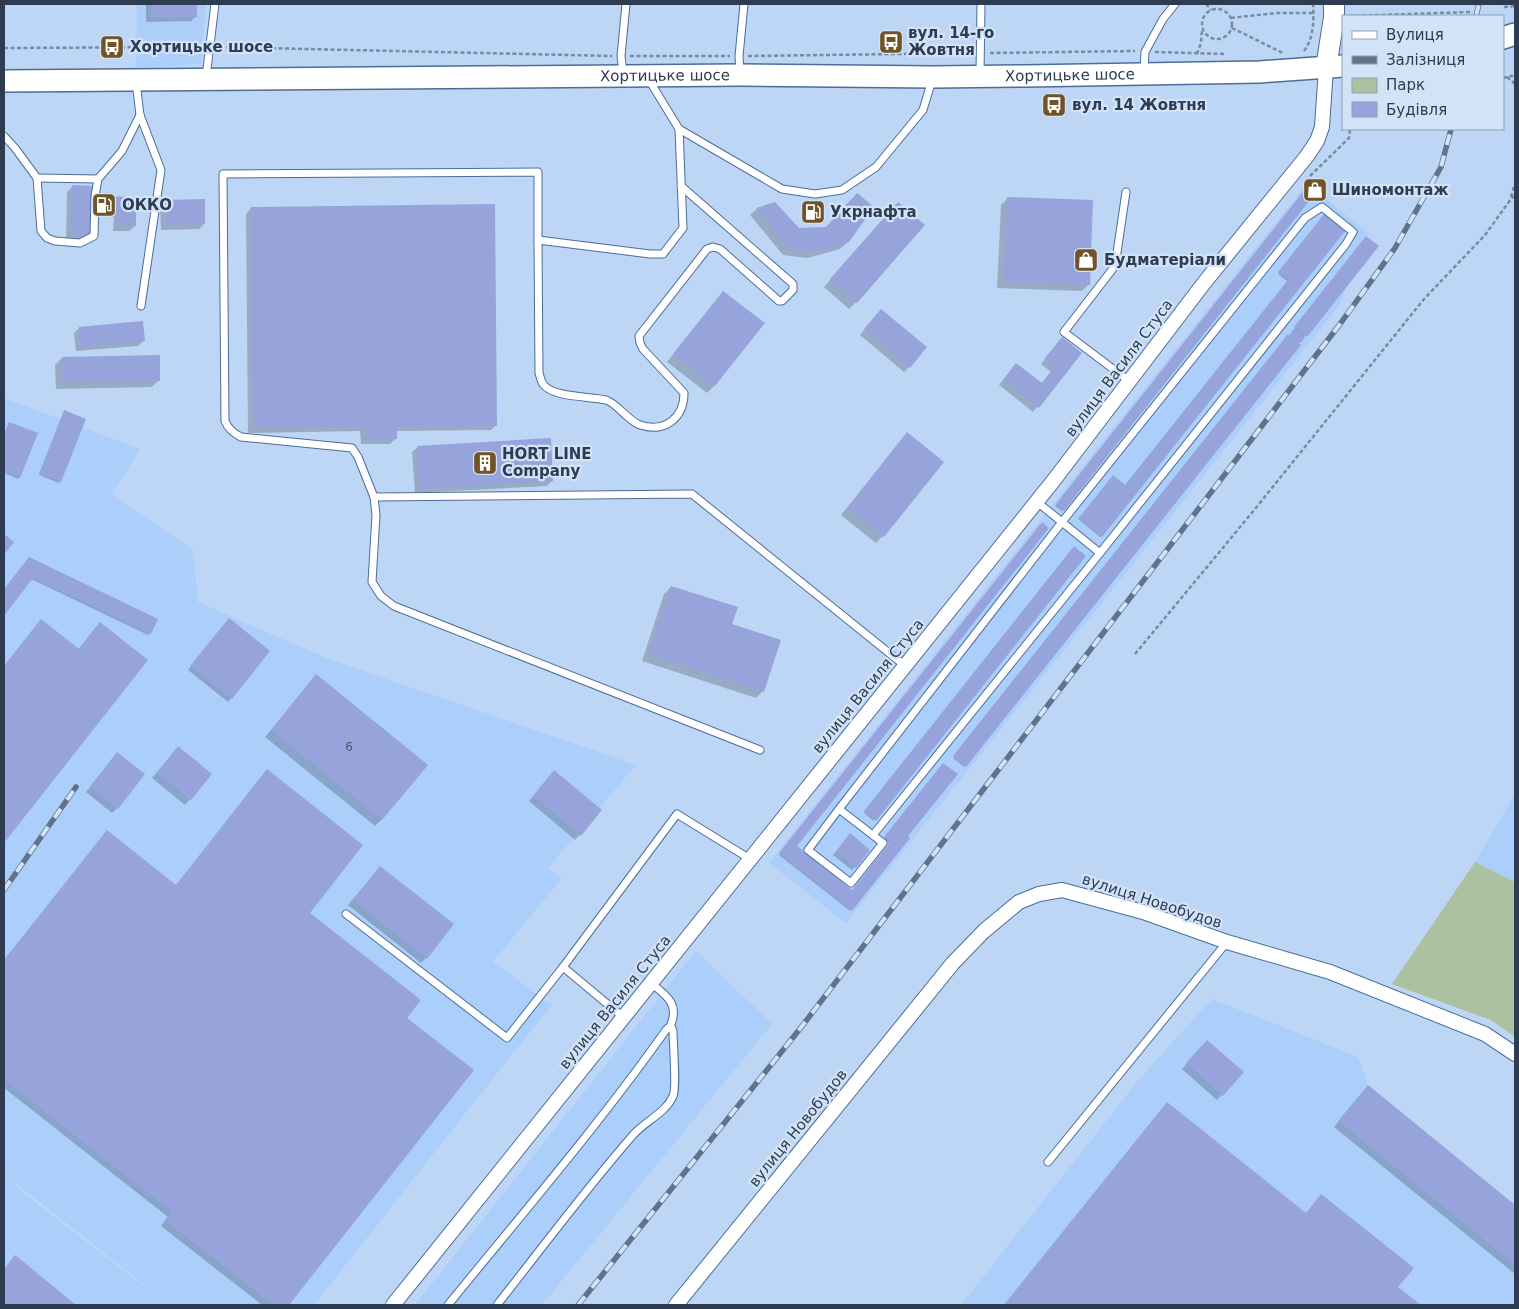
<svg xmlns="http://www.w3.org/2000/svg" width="1519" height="1309" font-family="'DejaVu Sans',sans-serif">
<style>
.built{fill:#abcefb}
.green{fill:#abc1a0}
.shadow{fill:#0003}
.building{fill:#97a3db}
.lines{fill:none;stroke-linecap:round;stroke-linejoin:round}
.lane-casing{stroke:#4a6d9a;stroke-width:9}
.street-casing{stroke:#4a6d9a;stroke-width:16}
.secondary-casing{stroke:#4a6d9a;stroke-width:22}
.primary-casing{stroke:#4a6d9a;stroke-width:24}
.path{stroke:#778ba5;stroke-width:2.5;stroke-dasharray:4 2.5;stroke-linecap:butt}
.lane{stroke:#fff;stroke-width:7}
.street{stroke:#fff;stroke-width:14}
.secondary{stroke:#fff;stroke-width:20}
.primary{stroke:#fff;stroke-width:21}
.rail-casing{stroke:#60738b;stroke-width:5.5}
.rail{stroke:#d2e2f7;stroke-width:4;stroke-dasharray:11;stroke-linecap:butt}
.labels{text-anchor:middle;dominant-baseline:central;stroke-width:4.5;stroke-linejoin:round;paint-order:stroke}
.number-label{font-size:12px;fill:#485674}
.poi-label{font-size:15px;font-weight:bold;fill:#2d3c51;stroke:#d2e2f7;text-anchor:start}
.street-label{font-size:15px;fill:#2d3c51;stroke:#d2e2f7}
</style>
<rect width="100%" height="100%" fill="#bed6f5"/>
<g class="built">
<path d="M137,4H206L201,64L136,68Z"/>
<path d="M1307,183L1368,233L1339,306L846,923L769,863Z"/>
<path d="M4,398L140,449L112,494L193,550L198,602L326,658L636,765L548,868L562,878L493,962L552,1005L510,1057L314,1305H170L9,1178L27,1196L169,1305H4Z"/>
<path d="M1515,794V882L1475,862Z"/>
<path d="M696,951L772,1024L542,1305H415Z"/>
<path d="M1212,999L1358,1057L1368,1085L1515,1205V1305H961L1140,1078Z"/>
</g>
<path class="green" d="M1475,862L1515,882V1037L1491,1020L1392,984Z"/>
<g class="shadow">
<path d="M146,4H196V16L191,21L146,22Z"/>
<path d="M72,187L94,197L135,198V226L129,231H113L114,217H93L87,240H66L67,192Z"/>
<path d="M1306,190L1312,195L1062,511L1055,506Z"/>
<path d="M1008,198L1089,284L1082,291L997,288L1001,205Z"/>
<path d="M165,201L204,224L199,229L161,230L160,206Z"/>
<path d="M251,208L496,425L491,430L395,431V439L390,444H361L360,431L248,433L246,214Z"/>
<path d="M757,209L799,230L848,242L840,249L808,258L783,255L750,215Z"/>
<path d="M891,210L856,302L849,309L824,287Z"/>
<path d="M1325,215L1344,230L1100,537L1078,519L1113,477L1125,487L1288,282L1278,274Z"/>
<path d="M1365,239L1377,246L1298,344L964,767L953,758L1287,337H1289L1295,330L1294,329Z"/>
<path d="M723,292L714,386L707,393L667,362Z"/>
<path d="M876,316L909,367L904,372L860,335Z"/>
<path d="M79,328L143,341L138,346L76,351L74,333Z"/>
<path d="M1057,344L1080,354L1033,412L999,385L1012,369L1041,384L1051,372L1041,364Z"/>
<path d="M62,358L159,380L152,387L56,389L55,365Z"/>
<path d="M64,412L60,481L59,483L39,475Z"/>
<path d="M9,423L19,477L18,479L4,473V435Z"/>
<path d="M907,434L883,536L876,543L841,515Z"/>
<path d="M418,447L552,481L547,486L415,493L412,452Z"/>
<path d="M1042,524L795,847L852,892L890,844L884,839L943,764L906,837L908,838L850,911L779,855Z"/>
<path d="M1075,548L1084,556L874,821L864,813Z"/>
<path d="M29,559L156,620L149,634L148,635L31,579L4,614V591Z"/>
<path d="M671,587L731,625L763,691L756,698L642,661L664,594Z"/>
<path d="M226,623L268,651L228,702L188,670Z"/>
<path d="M36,626L78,650L95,628L147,660L4,841V667Z"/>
<path d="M316,676L382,819L375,826L265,737Z"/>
<path d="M173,753L211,774L185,805L152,778Z"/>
<path d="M112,759L117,808L112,813L86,792Z"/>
<path d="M550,777L580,835L575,840L529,801Z"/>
<path d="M107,832L175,886L309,913L406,1018L472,1070L287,1305H262L161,1226L168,1217L4,1088V960Z"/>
<path d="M847,838L855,867L852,870L833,855Z"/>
<path d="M380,867L426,958L421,963L348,905Z"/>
<path d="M1202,1046L1242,1072L1217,1100L1182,1069Z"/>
<path d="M1368,1087L1515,1207V1274L1334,1127Z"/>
<path d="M1162,1109L1397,1288L1419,1305H1004Z"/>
<path d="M15,1257L74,1305H4V1270Z"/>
</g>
<g class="building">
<path d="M151,4H197V17L151,18Z"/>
<path d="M72,185L95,186V196L136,197V226H118V213L94,212V236H71Z"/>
<path d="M1306,188L1314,195L1064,511L1056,504Z"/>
<path d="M857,193L874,207L849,242L816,252L790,249L756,208L775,202L799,228L826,227Z"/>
<path d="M1007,197L1093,200L1090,285L1004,282Z"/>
<path d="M205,199V224L166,225L165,200Z"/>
<path d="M898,202L925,225L857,303L830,279Z"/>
<path d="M495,204L497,426L397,427V439L365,440V427L253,428L251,207Z"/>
<path d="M1325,213L1346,230L1102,537L1079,518L1113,475L1125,485L1288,280L1278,272Z"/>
<path d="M1366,236L1379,246L1307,337L1294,327Z"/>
<path d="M723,291L765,323L714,387L673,354Z"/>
<path d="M881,309L927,347L910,368L864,329Z"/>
<path d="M143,321L145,341L80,347L79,327Z"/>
<path d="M1294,329L1305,337L1301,343L1290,334Z"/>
<path d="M1288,334L1301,345L966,767L953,756Z"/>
<path d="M1062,337L1082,353L1039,408L1003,380L1016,363L1042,383L1055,366L1045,358Z"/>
<path d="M160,355V381L62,382V357Z"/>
<path d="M64,410L86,419L61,482L39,474Z"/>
<path d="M9,422L38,433L20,478L4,472V435Z"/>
<path d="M907,432L944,462L884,537L847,508Z"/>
<path d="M551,438L553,481L419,489L417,446Z"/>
<path d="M1042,522L1049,528L797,846L852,890L890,842L884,837L943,763L958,774L908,836L910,838L852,911L779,853Z"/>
<path d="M4,534L14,542L4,555Z"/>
<path d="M1074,546L1086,556L876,821L864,811Z"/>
<path d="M29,557L158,619L151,634L33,578L4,616V589Z"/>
<path d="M671,586L738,607L732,624L781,640L764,692L649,654Z"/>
<path d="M229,618L270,651L232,699L190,666Z"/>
<path d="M41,619L79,649L100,622L148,660L4,843V666Z"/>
<path d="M316,674L428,765L382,820L271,730Z"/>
<path d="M178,746L212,774L191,800L157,773Z"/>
<path d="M117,752L145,774L118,809L90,787Z"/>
<path d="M267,769L363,845L310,913L421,1000L407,1018L474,1070L289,1305H273L165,1220L172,1212L4,1080V960L107,830L176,885Z"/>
<path d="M554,770L602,810L581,836L533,796Z"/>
<path d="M850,833L870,850L856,868L836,852Z"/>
<path d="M380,866L454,924L427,959L353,900Z"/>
<path d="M1207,1040L1244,1072L1223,1096L1186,1063Z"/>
<path d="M1368,1085L1515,1205V1265L1338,1121Z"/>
<path d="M1167,1102L1306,1213L1321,1194L1414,1268L1398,1287L1421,1305H1004Z"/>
<path d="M15,1255L76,1305H4V1269Z"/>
</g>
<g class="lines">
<defs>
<g id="lane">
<path d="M1144,72L1145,52L1163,19L1175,4"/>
<path d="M623,73L621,56L626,4"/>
<path d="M740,73L739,56L744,4"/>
<path d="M980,73L981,4"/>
<path d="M206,77L215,4"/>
<path d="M649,80L679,129L782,189L815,194L842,190L876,167L923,110L932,80"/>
<path d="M136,82L140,115L161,170L141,306"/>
<path d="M679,129L683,228L663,254H650L538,240L539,373C540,376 541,381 543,384C553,398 590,396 606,400C618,404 627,420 640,425C665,433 684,418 684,393L643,349L640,343L639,336L707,249L713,247L720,249L779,301H782L793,290V284L681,186"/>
<path d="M4,136L15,148L37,178L41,231L47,238L55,241L80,243L94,236L95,196L98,179L122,151L140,115"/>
<path d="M37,178L98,179"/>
<path d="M1126,192L1115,266L1064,332L1129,381"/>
<path d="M538,240V172L223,174L225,421C228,429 233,433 241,437L352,448L358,457L374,497L376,515L372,582L381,596L394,606L760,750"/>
<path d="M374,497L692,494L904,665"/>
<path d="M839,809L883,843L851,883L808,850L839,809L1062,522L1305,218L1322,207L1353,232L1346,244L1100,553L1036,501"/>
<path d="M873,835L1100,553"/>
<path d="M346,914L507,1038L563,967"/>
<path d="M651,983C667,996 680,1004 670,1027"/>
<path d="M623,1017L563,967L677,814L750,859"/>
<path d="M1048,1162L1227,942"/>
<path d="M448,1305C522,1214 598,1126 666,1030L668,1028H672L673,1031C673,1043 677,1089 673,1096C666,1113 645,1121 633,1135C585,1190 542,1248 497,1305"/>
</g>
<g id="street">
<path d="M393,1305L1054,480L1204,283L1307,156L1317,141L1322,127L1326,68"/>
<path d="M676,1305L953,963L984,931L1019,902L1039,894L1062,890L1143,912L1227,942L1330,972L1485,1034L1515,1054"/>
</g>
<path id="secondary" d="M1326,68L1334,17V4"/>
<g id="primary">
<path d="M1503,38L1515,34"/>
<path id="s1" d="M4,81L740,75L933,77L1025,76L1259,72L1343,66"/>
</g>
</defs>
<use href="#lane" class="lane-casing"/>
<use href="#street" class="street-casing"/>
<use href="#secondary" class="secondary-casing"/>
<use href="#primary" class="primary-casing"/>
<g class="path">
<path d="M1206,4L1211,10"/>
<path d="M1504,7L1515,6"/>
<circle cx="1217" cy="24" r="15"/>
<path d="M1349,16L1470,12"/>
<path d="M1231,18L1276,13H1315"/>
<path d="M1232,28L1283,53"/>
<path d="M220,47L612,56"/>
<path d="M4,48L200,47"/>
<path d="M1304,51C1314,38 1314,19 1313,4"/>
<path d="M1155,52L1225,54"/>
<path d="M990,53L1135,51"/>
<path d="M1197,54L1201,43L1202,29"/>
<path d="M630,56H730"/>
<path d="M748,56L972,53"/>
<path d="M1507,77L1515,84"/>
<path d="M1503,78L1515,75"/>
<path d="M1310,176L1349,138L1350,129"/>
<path d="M1511,197L1515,183"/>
<path d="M1135,654L1255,509L1424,299L1485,235L1511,199L1515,195"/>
</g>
<use href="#lane" class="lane"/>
<use href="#street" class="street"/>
<use href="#secondary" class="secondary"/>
<use href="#primary" class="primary"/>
<defs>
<g id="rail">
<path d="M1476,16L1479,4"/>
<path d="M4,890L76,787"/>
<path d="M578,1305L799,1030L1340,324L1395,248L1441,167L1451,129"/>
</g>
</defs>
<use href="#rail" class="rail-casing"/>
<use href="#rail" class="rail"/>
</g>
<defs>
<symbol id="bus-square" viewBox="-11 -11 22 22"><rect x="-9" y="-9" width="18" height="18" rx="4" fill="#705327" stroke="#d2e2f7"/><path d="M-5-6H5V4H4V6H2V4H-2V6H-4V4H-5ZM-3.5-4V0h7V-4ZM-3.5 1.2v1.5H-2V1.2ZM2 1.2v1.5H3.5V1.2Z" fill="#fff"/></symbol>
<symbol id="shop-square" viewBox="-11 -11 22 22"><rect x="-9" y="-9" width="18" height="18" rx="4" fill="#705327" stroke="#d2e2f7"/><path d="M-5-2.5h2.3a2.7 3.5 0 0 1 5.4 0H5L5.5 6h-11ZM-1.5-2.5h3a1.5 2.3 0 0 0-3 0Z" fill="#fff"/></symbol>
<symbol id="fuel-square" viewBox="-11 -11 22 22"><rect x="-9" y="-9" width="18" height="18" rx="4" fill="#705327" stroke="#d2e2f7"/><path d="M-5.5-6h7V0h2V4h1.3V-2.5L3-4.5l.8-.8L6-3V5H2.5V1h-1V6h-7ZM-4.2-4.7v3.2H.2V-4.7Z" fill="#fff"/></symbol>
<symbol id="building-square" viewBox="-11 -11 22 22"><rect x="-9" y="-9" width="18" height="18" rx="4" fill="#705327" stroke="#d2e2f7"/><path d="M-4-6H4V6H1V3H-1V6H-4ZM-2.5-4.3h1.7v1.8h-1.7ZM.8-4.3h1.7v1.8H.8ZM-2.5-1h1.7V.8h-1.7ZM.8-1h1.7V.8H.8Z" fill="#fff"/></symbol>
</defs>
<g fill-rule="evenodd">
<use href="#bus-square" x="877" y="28" width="28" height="28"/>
<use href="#bus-square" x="98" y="33" width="28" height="28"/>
<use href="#bus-square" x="1040" y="91" width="28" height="28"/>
<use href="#shop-square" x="1301" y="176" width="28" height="28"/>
<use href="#fuel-square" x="90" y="191" width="28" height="28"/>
<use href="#fuel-square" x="799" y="198" width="28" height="28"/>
<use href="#shop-square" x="1072" y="246" width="28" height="28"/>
<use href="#building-square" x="471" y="449" width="28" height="28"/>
</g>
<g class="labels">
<g class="number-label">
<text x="349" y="747">6</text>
</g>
<g class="poi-label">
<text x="908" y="33">вул. 14-го<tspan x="908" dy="17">Жовтня</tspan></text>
<text x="130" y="47">Хортицьке шосе</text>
<text x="1072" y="105">вул. 14 Жовтня</text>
<text x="1332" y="190">Шиномонтаж</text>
<text x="122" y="205">ОККО</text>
<text x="830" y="212">Укрнафта</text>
<text x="1104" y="260">Будматеріали</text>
<text x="502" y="454">HORT LINE<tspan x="502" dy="17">Company</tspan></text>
</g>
<g class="street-label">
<text stroke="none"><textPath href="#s1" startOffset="661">Хортицьке шосе</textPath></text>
<text stroke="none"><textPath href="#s1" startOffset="1066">Хортицьке шосе</textPath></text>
<text transform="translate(1119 368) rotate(-53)">вулиця Василя Стуса</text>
<text transform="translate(868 686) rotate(-51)">вулиця Василя Стуса</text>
<text transform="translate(1152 901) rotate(18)">вулиця Новобудов</text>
<text transform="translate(615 1002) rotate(-51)">вулиця Василя Стуса</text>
<text transform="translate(798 1128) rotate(-51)">вулиця Новобудов</text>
</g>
</g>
<rect width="1519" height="1309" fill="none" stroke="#2d3c51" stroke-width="10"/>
<rect x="1342" y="15" width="162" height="115" fill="#d2e2f7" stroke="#90a0b5"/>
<rect x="1352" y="31" width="25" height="8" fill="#ffffff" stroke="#90a0b5"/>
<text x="1386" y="40" font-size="15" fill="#2d3c51">Вулиця</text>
<rect x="1352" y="56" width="25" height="8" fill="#60738b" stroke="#90a0b5"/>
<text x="1386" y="65" font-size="15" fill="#2d3c51">Залізниця</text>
<rect x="1352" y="78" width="25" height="15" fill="#abc1a0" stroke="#90a0b5"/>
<text x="1386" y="90" font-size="15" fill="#2d3c51">Парк</text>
<rect x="1352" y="102" width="25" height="15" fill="#97a3db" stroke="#90a0b5"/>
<text x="1386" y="115" font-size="15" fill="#2d3c51">Будівля</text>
</svg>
